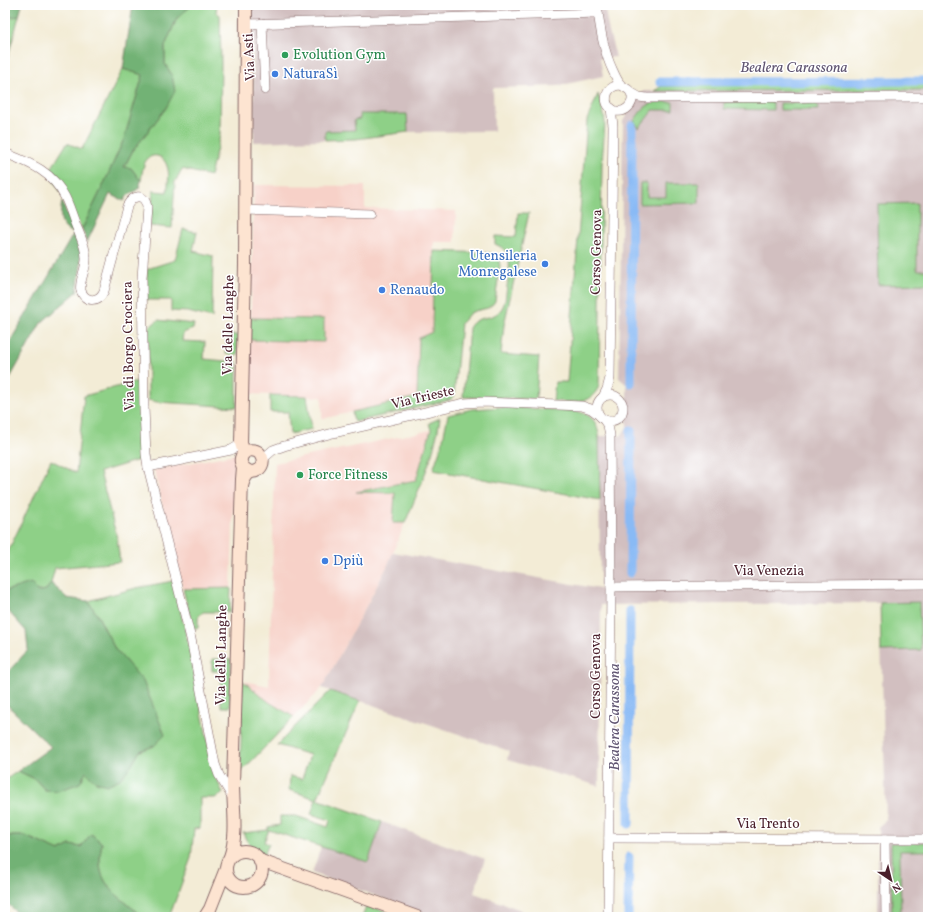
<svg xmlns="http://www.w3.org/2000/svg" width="933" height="922" font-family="Vollkorn,serif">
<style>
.built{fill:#f7d1c8}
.industrial{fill:#d2bfc0}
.green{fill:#8ed087;stroke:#6c7859}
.forest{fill:#72b274;stroke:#5e6850}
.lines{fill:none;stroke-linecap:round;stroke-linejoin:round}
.canal{stroke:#89baf5;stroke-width:9}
.minor-casing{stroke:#856767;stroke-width:10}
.secondary-casing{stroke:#856767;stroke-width:14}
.minor{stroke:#fff;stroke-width:9}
.secondary{stroke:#fde4d1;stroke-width:12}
.leisure-dot{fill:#2e9e5b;stroke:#fff;stroke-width:1.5}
.shop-dot{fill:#3f7fe0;stroke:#fff;stroke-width:1.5}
.labels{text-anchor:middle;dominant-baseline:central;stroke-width:3;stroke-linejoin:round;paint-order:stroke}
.leisure-label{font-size:14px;fill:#27864d;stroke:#fff;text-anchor:start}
.street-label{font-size:14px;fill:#4a1f2b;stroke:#fff}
.shop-label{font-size:14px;fill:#366cbe;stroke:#fff;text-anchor:start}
.water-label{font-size:15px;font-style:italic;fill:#605572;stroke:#fff}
</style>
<rect width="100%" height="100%" fill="#fff"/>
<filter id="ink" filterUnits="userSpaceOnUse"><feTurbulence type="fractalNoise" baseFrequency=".025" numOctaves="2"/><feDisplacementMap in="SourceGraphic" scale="8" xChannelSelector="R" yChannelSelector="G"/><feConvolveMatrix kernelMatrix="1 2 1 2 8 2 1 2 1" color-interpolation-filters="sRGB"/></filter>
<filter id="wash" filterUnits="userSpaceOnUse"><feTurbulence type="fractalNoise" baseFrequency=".012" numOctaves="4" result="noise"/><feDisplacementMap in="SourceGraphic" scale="16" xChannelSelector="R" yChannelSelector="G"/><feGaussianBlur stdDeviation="0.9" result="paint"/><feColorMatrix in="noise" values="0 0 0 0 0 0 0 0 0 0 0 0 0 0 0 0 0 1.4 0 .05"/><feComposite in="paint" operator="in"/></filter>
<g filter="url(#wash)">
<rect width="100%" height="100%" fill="#f3ecd6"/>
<g class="built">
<path d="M254,185L365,186V208L456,211L455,242H434L432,332L419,338L417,397L322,419V397L249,394Z"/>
<path d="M431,430L416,479L423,478L402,530L387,567L369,601L322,688L294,717L269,702L243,681L269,686L275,463Z"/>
<path d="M235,454L231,588L183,589L171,542L154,470Z"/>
</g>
<g class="industrial">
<path d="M253,5H604L609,32L616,57L600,58L603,76L558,86L493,88L494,131L408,132L356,139L254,142Z"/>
<path d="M928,90V917H878V827L886,820L880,603L601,605L599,786L507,760L509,751L322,688L369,601L387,567L393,552L600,589L599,436H621L627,427V385L619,378L623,121L643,91Z"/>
<path d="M382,822L485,859L474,893L521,910L518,917H435L312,873L321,847L368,862Z"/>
</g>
<g class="green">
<path d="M192,5H217L216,12L220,15L221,63L220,136L210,176L182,169L175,182L172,228L150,226L153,191L167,192C168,184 170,174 167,166C163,153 148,152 144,165C142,170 142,176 141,181L131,168H124L132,152L166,108L172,75L165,64V46L177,18Z"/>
<path d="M19,16L5,68V18Z"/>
<path d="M123,69L143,75L124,139L102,188L82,229L49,172L67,143L82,149Z"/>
<path d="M928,84V90L654,91L662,86Z"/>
<path d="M598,94L604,115L605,123L602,163L599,386C591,406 571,402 553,401L555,382H567L587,120Z"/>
<path d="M657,102H673V110H653L639,128L634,121C641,111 644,105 657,102Z"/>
<path d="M724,102H773V110L724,109Z"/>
<path d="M780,103H817L818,110H780Z"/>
<path d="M360,114H407L408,132L356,139L325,140V131L355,130L354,120L360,119Z"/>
<path d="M640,183H647V197H666V183H699V203L640,204Z"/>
<path d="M917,203V270H928V284L878,285L877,204Z"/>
<path d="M518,213H529L504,325L501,354L539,357L536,399L463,397L469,328C478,311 498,325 505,301C506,294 507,286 508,279C510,263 512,251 495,244V236L516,237Z"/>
<path d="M183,229L197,232L193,251L213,256L212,318L188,312L171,311V300H147V269L175,260Z"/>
<path d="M434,251L488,253C496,254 499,258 500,266L495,301L493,304L488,308L475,311L470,313L461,323L454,395L450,400L354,422L352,412L417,397L419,338L432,332Z"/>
<path d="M250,318L324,319V342L250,340Z"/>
<path d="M158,320L194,324L193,329L183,333L182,341L205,342L204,359L237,362V407L157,402L148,400V328Z"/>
<path d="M227,335H238V355L226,354Z"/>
<path d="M138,381L142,459L100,472L117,538L120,562L55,568L51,583L46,590C32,594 19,588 5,591V558L51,460L76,473L84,396Z"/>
<path d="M270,395L307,396L312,429L290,434L288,412H270Z"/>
<path d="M503,407L576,411C592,415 597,421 599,436L600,500L433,470L442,444L448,415L472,409Z"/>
<path d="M440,418C435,455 419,489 405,523H393L395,493L356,492L416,480L431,430L429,423Z"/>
<path d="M173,581L188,642L214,773L223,793L215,798H200V828L194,829L191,858L170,915L174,917H142C125,899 98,888 100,859C100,854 101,849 102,843L91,834L81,847L70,845L59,851L25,836H5V780L18,771L35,779L45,790L86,771L96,782L131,766L140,751L154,746L143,681L115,649L98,616L88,601L136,588Z"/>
<path d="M231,588L230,612H203L198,617V628H193L183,589Z"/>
<path d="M919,602L921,650L881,651L880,603Z"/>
<path d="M212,659H231L230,707H221V671H212Z"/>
<path d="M243,681L269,702L294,717L240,773Z"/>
<path d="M330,691L360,701L317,799L382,822L368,862L269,830L264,842L269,844L264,855C254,850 247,844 243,833L268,830V827L280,825V816H296L328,827L330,820L311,814L316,799L289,790L290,776L302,779L310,755L277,745Z"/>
<path d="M928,842V851H900L901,917H892L891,843Z"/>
<path d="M367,905L402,917H362Z"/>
</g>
<g class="forest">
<path d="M5,5H22L19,16L5,18Z"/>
<path d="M133,5H192L177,18L165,46V64L172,75L175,91L166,108L132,152L124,167L131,168L141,181L139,188L134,192L128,195L124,201L110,194L87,242L82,229L102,188L124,139L143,75L123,69Z"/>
<path d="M62,201L74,232L81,253V263L77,292L41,323L5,387V350L74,233C58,229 60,214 62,201Z"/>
<path d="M31,583L38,592L46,590L51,583L67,598L88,601L98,616L115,649L143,681L165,735L154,746L140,751L131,766L120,779L107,785L96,782L86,772L80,783L58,791L45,790L35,779L18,771L51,747L5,703V675L28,650L26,631L9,612L5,606V591Z"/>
<path d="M91,834L102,843C101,848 100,854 100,859C98,888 125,899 142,917H21L5,901V836H25L59,851L70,845L81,847Z"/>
</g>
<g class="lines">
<g class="canal">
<path d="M660,82L928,81"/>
<path d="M631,383L632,125"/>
<path d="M630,573L631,430"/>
<path d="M629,824L630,611"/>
<path d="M628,917L629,857"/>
</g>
</g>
</g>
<g filter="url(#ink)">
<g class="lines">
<defs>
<g id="minor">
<path d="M597,5C600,27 603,50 613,71C615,75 617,80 620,84C625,89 631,88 632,97C633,105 625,113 616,111C601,107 604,85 621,85"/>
<path d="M262,23L265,90"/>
<path d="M247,24L598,13"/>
<path d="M632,93L639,97L647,98L928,97"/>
<path d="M5,153C30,163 52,171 65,197C69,205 72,214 75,223C79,234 86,246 86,258C87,268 78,282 81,291C86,303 99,302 104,291L127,206C133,195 144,192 147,207L142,278L144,408L146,454L148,467L191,639L215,764L219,775L233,798"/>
<path d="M245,210L370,214"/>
<circle cx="610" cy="408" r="13"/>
<path d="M603,397L607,389L610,378L613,126L611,108"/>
<path d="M604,420L608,426L610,435L611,587L608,917"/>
<path d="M263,462L265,457L273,450L284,446L333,433L465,403L482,402L582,406L591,409L599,415"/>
<path d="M148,467L231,450L238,446L241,437"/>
<path d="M611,587L928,584"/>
<path d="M609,838L928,839"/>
<path d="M885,839L886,917"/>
</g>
<g id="secondary">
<path d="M244,453L241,443L245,265L246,5"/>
<path d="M242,486C243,482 245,477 248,474C250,472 253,472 256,471C261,469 264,463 262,458C261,455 259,452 256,451C253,450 250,450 247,451C236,457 241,469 251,472"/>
<circle cx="244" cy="869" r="18"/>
<path d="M230,857C238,834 233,808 233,784L242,479L243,467"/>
<path d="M261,861L417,917"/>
<path d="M205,917L210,909L225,871"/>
</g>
</defs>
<use href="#minor" class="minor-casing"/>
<use href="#secondary" class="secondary-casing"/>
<use href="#minor" class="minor"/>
<use href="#secondary" class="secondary"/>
</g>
</g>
<g class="leisure-dot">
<circle cx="285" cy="55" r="4"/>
<circle cx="300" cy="475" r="4"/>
</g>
<g class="shop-dot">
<circle cx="275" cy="74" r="4"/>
<circle cx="545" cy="264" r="4"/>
<circle cx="382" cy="290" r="4"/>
<circle cx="325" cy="561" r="4"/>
</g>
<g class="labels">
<g class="leisure-label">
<text x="293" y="55">Evolution Gym</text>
<text x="308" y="475">Force Fitness</text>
</g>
<g class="street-label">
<text transform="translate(250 57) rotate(-93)">Via Asti</text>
<text transform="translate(597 252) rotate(-89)">Corso Genova</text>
<text transform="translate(229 325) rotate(-89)">Via delle Langhe</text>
<text transform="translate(129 346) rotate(-91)">Via di Borgo Crociera</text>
<text transform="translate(423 398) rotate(-13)">Via Trieste</text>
<text x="769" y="571">Via Venezia</text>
<text transform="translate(222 655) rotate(-89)">Via delle Langhe</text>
<text transform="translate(596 676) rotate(-90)">Corso Genova</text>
<text x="768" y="824">Via Trento</text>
</g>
<g class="shop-label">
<text x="283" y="74">NaturaSì</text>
<text x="537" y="256" text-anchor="end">Utensileria<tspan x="537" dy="16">Monregalese</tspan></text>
<text x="390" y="290">Renaudo</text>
<text x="333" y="561">Dpiù</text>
</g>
<g class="water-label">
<text x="794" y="68">Bealera Carassona</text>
<text transform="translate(615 717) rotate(-90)">Bealera Carassona</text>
</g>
</g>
<rect width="933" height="922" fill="none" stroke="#fff" stroke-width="20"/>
<g transform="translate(891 880) rotate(145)" stroke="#ffffff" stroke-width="3" paint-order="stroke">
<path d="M0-3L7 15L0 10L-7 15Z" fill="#4a1f2b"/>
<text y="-6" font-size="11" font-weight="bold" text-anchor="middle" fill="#4a1f2b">N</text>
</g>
</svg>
